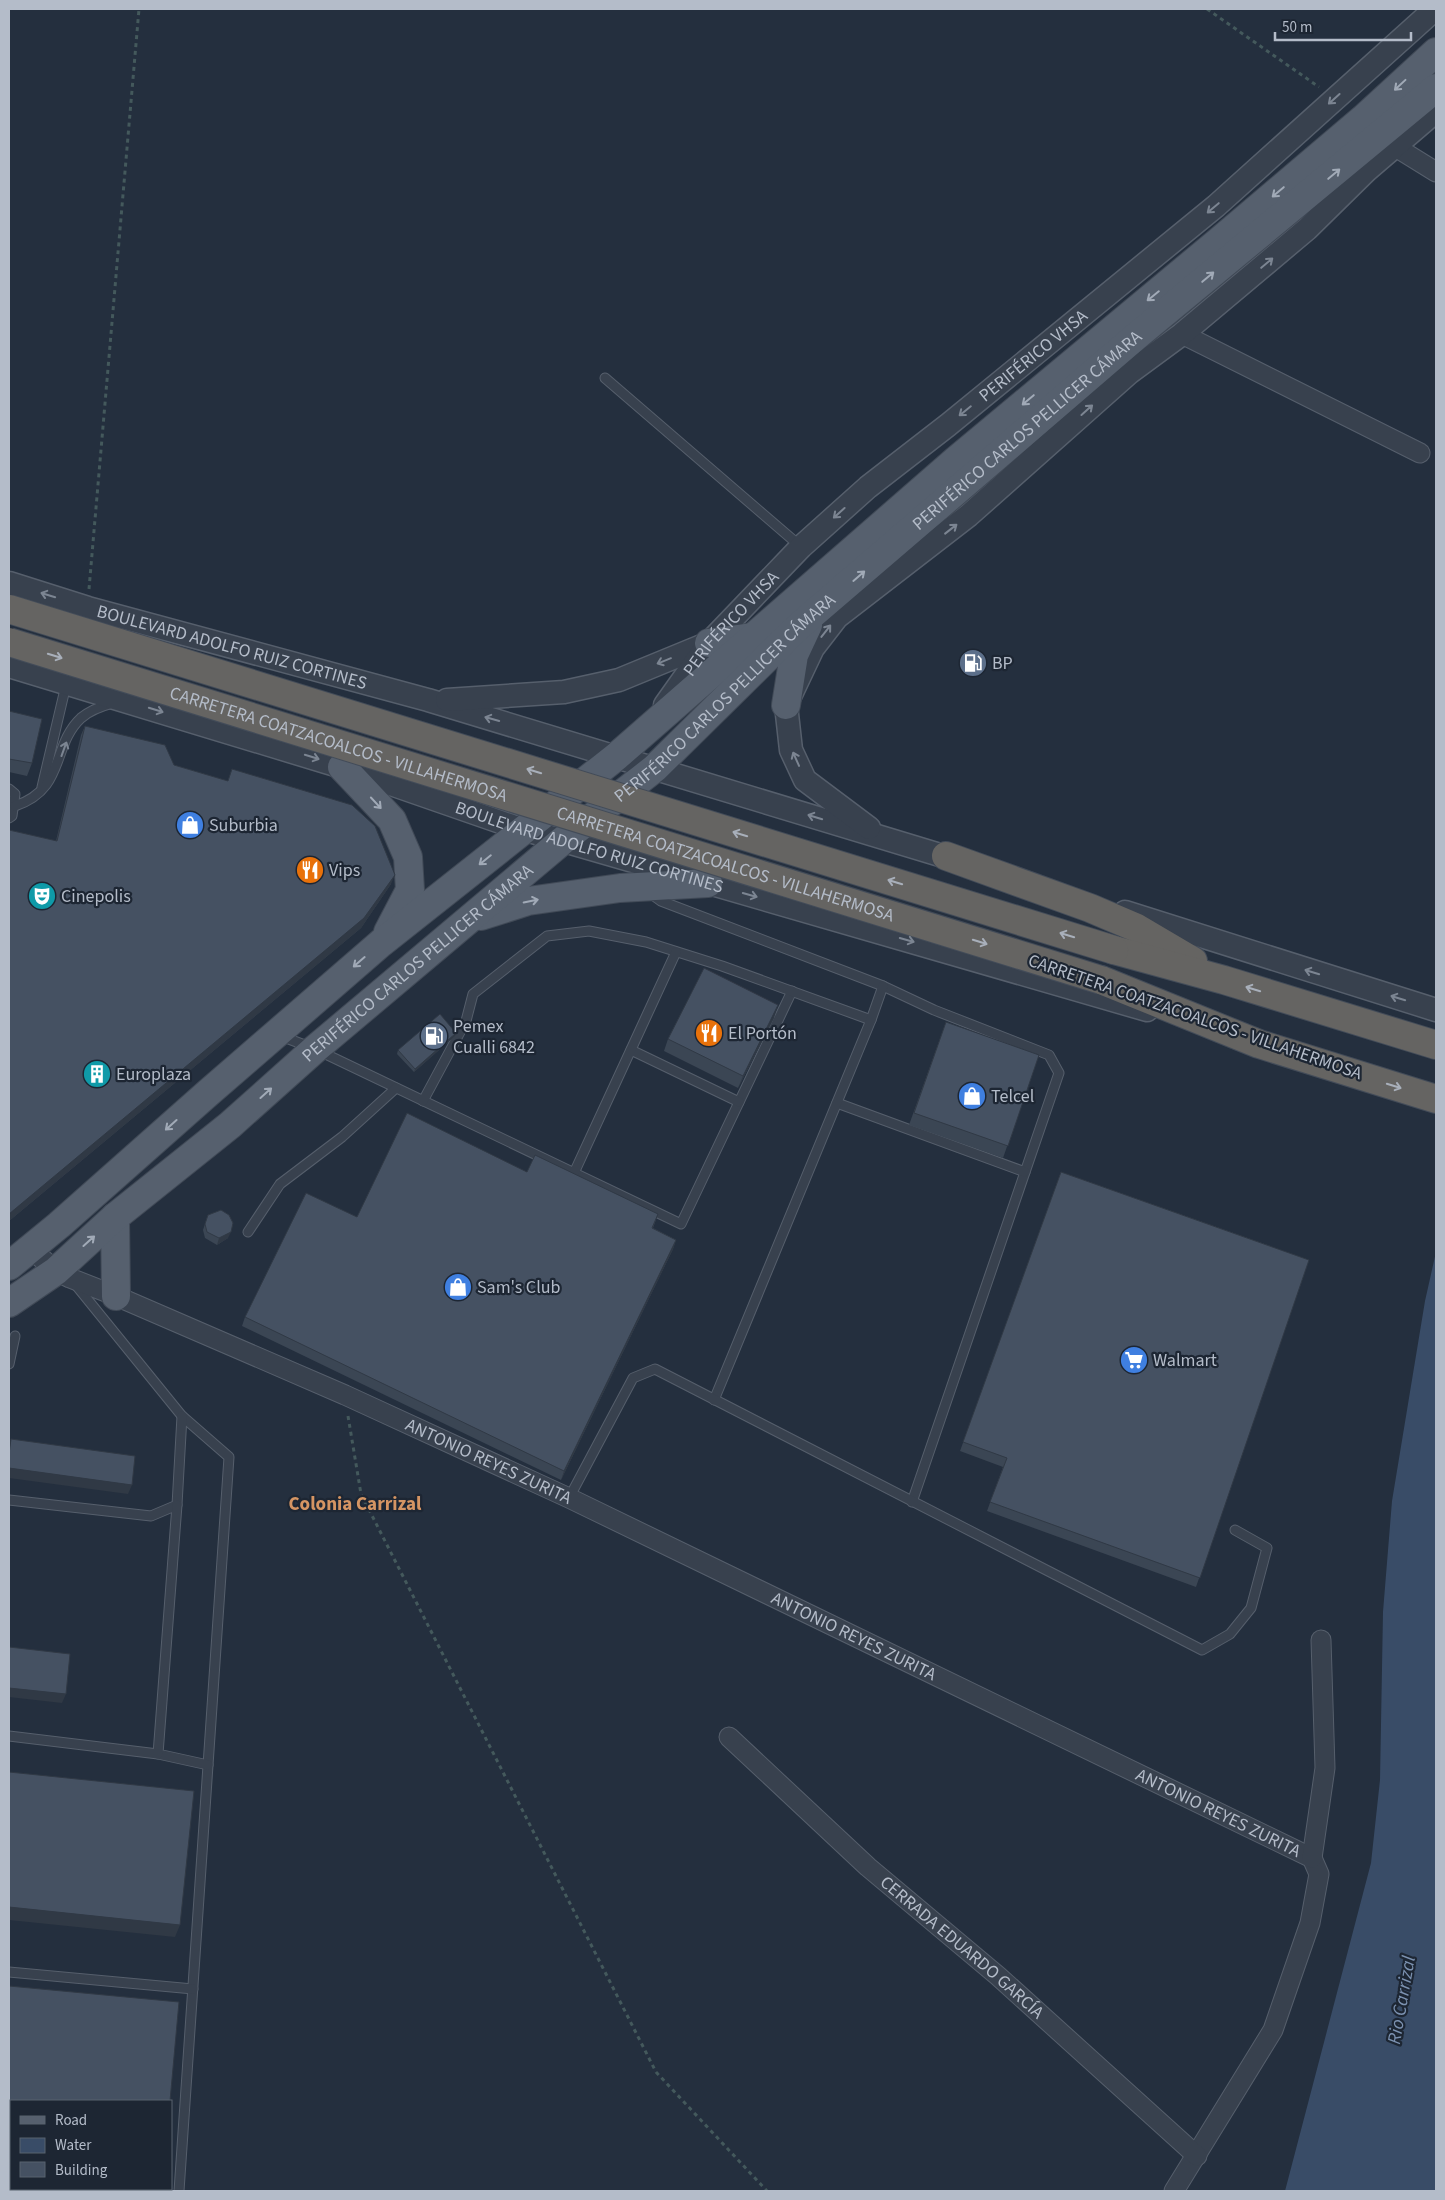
<svg xmlns="http://www.w3.org/2000/svg" width="1445" height="2200" font-family="'Source Sans 3',sans-serif">
<style>
.water{fill:#394c67}
.lines{fill:none;stroke-linecap:round;stroke-linejoin:round}
.service-casing{stroke:#565f6c;stroke-width:11}
.minor-casing{stroke:#565f6c;stroke-width:21}
.tertiary-casing{stroke:#565f6c;stroke-width:25}
.primary-casing{stroke:#414a57;stroke-width:30}
.trunk-casing{stroke:#434c59;stroke-width:30}
.path{stroke:#44595c;stroke-width:3;stroke-dasharray:4 4;stroke-linecap:butt}
.service{stroke:#38414e;stroke-width:9}
.minor{stroke:#38414e;stroke-width:19}
.tertiary{stroke:#38414e;stroke-width:22}
.primary{stroke:#56606e;stroke-width:28}
.trunk{stroke:#656462;stroke-width:28}
.trunk-bridge-casing{stroke:#434c59;stroke-width:30;stroke-linecap:butt}
.trunk-bridge{stroke:#656462;stroke-width:28}
.wall{fill:#3b4654}
.shaded-wall{fill:#303945}
.building{fill:#455162;stroke:#303945}
.oneway{stroke:#a1aab7}
.oneway2{stroke:#7c8592}
.oneway3{stroke:#a8afba}
.labels{text-anchor:middle;dominant-baseline:central;stroke-width:4.5;stroke-linejoin:round;paint-order:stroke}
.street-label{font-size:18px;fill:#b4bcc9;stroke:#1d2633}
.poi-label{font-size:18px;fill:#b4bcc9;stroke:#1d2633;text-anchor:start}
.neighbourhood-label{font-size:19px;font-weight:bold;fill:#d59563;stroke:#1d2633}
.water-label{font-size:19px;font-style:italic;fill:#7c92b1;stroke:#1d2633}
</style>
<rect width="100%" height="100%" fill="#242f3e"/>
<path class="water" d="M1436,1252V2191H1285L1371,1863L1380,1780L1383,1612L1392,1501L1425,1301Z"/>
<g class="lines">
<defs>
<g id="service">
<path d="M605,378L800,546"/>
<path d="M42,787L66,685"/>
<path d="M9,789L15,794L12,816L9,818"/>
<path d="M15,806C66,789 51,746 81,718C89,711 102,706 113,703"/>
<path d="M650,893L661,901L883,986L934,1010L1049,1055L1059,1073L912,1502"/>
<path d="M281,1036L315,1049L681,1224L792,991"/>
<path d="M631,1050L739,1102"/>
<path d="M423,1101L466,1021L473,994L547,936L589,931L646,942L722,966L871,1020"/>
<path d="M837,1103L1025,1172"/>
<path d="M574,1173L676,952"/>
<path d="M248,1232L280,1184L342,1137L396,1088"/>
<path d="M75,1284L182,1416L229,1457L179,2191"/>
<path d="M9,1364L15,1336"/>
<path d="M714,1400L871,1020L883,986"/>
<path d="M569,1498L633,1378L655,1369L1202,1650L1230,1634L1251,1608L1267,1548L1235,1530"/>
<path d="M9,1500L151,1516L177,1505L182,1416"/>
<path d="M177,1505L158,1754L208,1765"/>
<path d="M9,1736L158,1754"/>
<path d="M9,1972L193,1989"/>
<path d="M9,2188H11"/>
<path d="M22,2189L52,2191"/>
</g>
<g id="minor">
<path d="M1394,146L1436,172"/>
<path d="M1182,334L1420,453"/>
<path id="s1" d="M31,1249L56,1271L70,1278L116,1296L345,1395L569,1498L1312,1858L1319,1874L1310,1923L1273,2030L1174,2191"/>
<path id="s2" d="M729,1737L868,1867L998,1976L1197,2156"/>
<path d="M1312,1858L1325,1768L1321,1640"/>
</g>
<g id="tertiary">
<path id="s3" d="M9,583L88,608L428,700L963,862"/>
<path id="s4" d="M9,666L342,767L512,826L1147,1010"/>
<path d="M447,700L564,692L619,680L709,643"/>
<path id="s5" d="M665,705L709,643L801,547L868,487L948,425L1216,206L1435,9"/>
<path d="M869,828L805,780L791,750L786,705L813,648L837,617L969,515L1129,373L1182,334L1307,229L1366,171L1436,111"/>
<path d="M1125,912L1436,1010"/>
</g>
<g id="primary">
<path d="M709,643L754,637"/>
<path d="M786,705L794,655L808,625"/>
<path d="M342,767L392,820L408,857L410,890L388,932"/>
<path d="M481,916L528,901L620,888L708,883"/>
<path d="M115,1217L116,1296"/>
<path d="M9,1266L59,1225L208,1093L381,943L617,756L955,461L1218,242L1363,119L1436,52"/>
<path id="s6" d="M9,1303L56,1271L115,1217L230,1125L315,1049L562,841L655,768L800,625L1140,333L1436,88"/>
</g>
<g id="trunk">
<path d="M946,856L1090,908L1137,928L1193,961"/>
<path d="M1114,950L1224,980L1436,1045"/>
<path d="M1101,980L1259,1044L1436,1099"/>
</g>
</defs>
<use href="#service" class="service-casing"/>
<use href="#minor" class="minor-casing"/>
<use href="#tertiary" class="tertiary-casing"/>
<use href="#primary" class="primary-casing"/>
<use href="#trunk" class="trunk-casing"/>
<g class="path">
<path d="M1207,9L1319,87"/>
<path d="M89,589L139,9"/>
<path d="M348,1416L361,1494L656,2072L767,2191"/>
</g>
<use href="#service" class="service"/>
<use href="#minor" class="minor"/>
<use href="#tertiary" class="tertiary"/>
<use href="#primary" class="primary"/>
<use href="#trunk" class="trunk"/>
<defs>
<g id="trunk-bridge">
<path d="M9,609L1114,950"/>
<path id="s7" d="M9,642L1101,980"/>
</g>
</defs>
<use href="#trunk-bridge" class="trunk-bridge-casing"/>
<use href="#trunk-bridge" class="trunk-bridge"/>
</g>
<g class="wall">
<path d="M9,711L32,763L27,776L9,772Z"/>
<path d="M85,726L174,765L228,781L232,769L391,884L361,928L9,1221V830L56,841L81,735Z"/>
<path d="M774,1018L738,1088L664,1051L668,1039Z"/>
<path d="M946,1022L1039,1055L1003,1158L909,1125Z"/>
<path d="M455,1036L414,1072L397,1054L398,1050Z"/>
<path d="M1061,1172L1309,1260L1196,1587L987,1511L1003,1467L960,1451Z"/>
<path d="M658,1214L653,1228L676,1240L673,1249L561,1480L242,1326L245,1317L357,1217Z"/>
<path d="M208,1215L228,1238L217,1245L205,1238L203,1230Z"/>
</g>
<g class="shaded-wall">
<path d="M395,875L391,884L361,928L9,1221V1214Z"/>
<path d="M778,1005L774,1018L738,1088L743,1076Z"/>
<path d="M456,1033L455,1036L414,1072L415,1069Z"/>
<path d="M231,1232L228,1238L217,1245L219,1238Z"/>
<path d="M676,1240L673,1249L561,1480L564,1471Z"/>
<path d="M9,1468L132,1485L128,1494L9,1478Z"/>
<path d="M9,1688L66,1694L62,1703L9,1697Z"/>
<path d="M9,1907L180,1925L175,1937L9,1920Z"/>
<rect x="9" y="2122" width="2" height="12"/>
</g>
<g class="building">
<path d="M9,711L42,719L32,763L9,759Z"/>
<path d="M85,726L165,745L174,765L228,781L232,769L352,805L375,826L395,875L364,918L9,1214V830L57,841Z"/>
<path d="M704,968L778,1005L743,1076L668,1039Z"/>
<path d="M440,1014L456,1033L415,1069L398,1050Z"/>
<path d="M946,1022L1039,1055L1008,1146L914,1113Z"/>
<path d="M407,1113L527,1172L535,1155L658,1214L652,1228L676,1240L564,1471L245,1317L306,1193L357,1217Z"/>
<path d="M1061,1172L1309,1260L1200,1578L990,1502L1007,1458L963,1442Z"/>
<path d="M221,1210L229,1215L233,1223L231,1232L219,1238L207,1232L205,1224L208,1215Z"/>
<path d="M11,1439L135,1456L132,1485L9,1468V1454Z"/>
<path d="M9,1647L70,1654L66,1694L9,1688Z"/>
<path d="M9,1772L194,1791L180,1925L9,1907Z"/>
<path d="M9,1986L179,2002L170,2101H11V2122H9Z"/>
</g>
<defs><path id="oneway-shaft" d="M-6 0H5M1.5-3L5.5 0L1.5 3" fill="none" stroke-width="1.6" stroke-linecap="round" stroke-linejoin="round" transform="scale(1.25)"/></defs>
<g class="oneway">
<use href="#oneway-shaft" transform="translate(1400 85) rotate(137)"/>
<use href="#oneway-shaft" transform="translate(1334 174) rotate(-40)"/>
<use href="#oneway-shaft" transform="translate(1278 192) rotate(140)"/>
<use href="#oneway-shaft" transform="translate(1208 277) rotate(-40)"/>
<use href="#oneway-shaft" transform="translate(1153 296) rotate(141)"/>
<use href="#oneway-shaft" transform="translate(1028 400) rotate(140)"/>
<use href="#oneway-shaft" transform="translate(859 576) rotate(-41)"/>
<use href="#oneway-shaft" transform="translate(376 803) rotate(47)"/>
<use href="#oneway-shaft" transform="translate(485 860) rotate(141)"/>
<use href="#oneway-shaft" transform="translate(531 901) rotate(-12)"/>
<use href="#oneway-shaft" transform="translate(359 962) rotate(139)"/>
<use href="#oneway-shaft" transform="translate(266 1093) rotate(-42)"/>
<use href="#oneway-shaft" transform="translate(171 1125) rotate(138)"/>
<use href="#oneway-shaft" transform="translate(89 1241) rotate(-42)"/>
</g>
<g class="oneway2">
<use href="#oneway-shaft" transform="translate(1334 99) rotate(138)"/>
<use href="#oneway-shaft" transform="translate(1213 208) rotate(140)"/>
<use href="#oneway-shaft" transform="translate(1267 263) rotate(-40)"/>
<use href="#oneway-shaft" transform="translate(1087 410) rotate(-42)"/>
<use href="#oneway-shaft" transform="translate(965 411) rotate(141)"/>
<use href="#oneway-shaft" transform="translate(839 513) rotate(138)"/>
<use href="#oneway-shaft" transform="translate(951 529) rotate(-38)"/>
<use href="#oneway-shaft" transform="translate(48 595) rotate(-163)"/>
<use href="#oneway-shaft" transform="translate(826 631) rotate(-52)"/>
<use href="#oneway-shaft" transform="translate(664 661) rotate(158)"/>
<use href="#oneway-shaft" transform="translate(156 710) rotate(17)"/>
<use href="#oneway-shaft" transform="translate(492 719) rotate(-164)"/>
<use href="#oneway-shaft" transform="translate(64 749) rotate(-70)"/>
<use href="#oneway-shaft" transform="translate(312 757) rotate(17)"/>
<use href="#oneway-shaft" transform="translate(796 759) rotate(-114)"/>
<use href="#oneway-shaft" transform="translate(815 817) rotate(-163)"/>
<use href="#oneway-shaft" transform="translate(750 895) rotate(16)"/>
<use href="#oneway-shaft" transform="translate(907 940) rotate(16)"/>
<use href="#oneway-shaft" transform="translate(1312 972) rotate(-163)"/>
<use href="#oneway-shaft" transform="translate(1398 998) rotate(-163)"/>
</g>
<g class="oneway3">
<use href="#oneway-shaft" transform="translate(55 656) rotate(17)"/>
<use href="#oneway-shaft" transform="translate(534 771) rotate(-163)"/>
<use href="#oneway-shaft" transform="translate(740 834) rotate(-163)"/>
<use href="#oneway-shaft" transform="translate(895 882) rotate(-163)"/>
<use href="#oneway-shaft" transform="translate(1067 935) rotate(-163)"/>
<use href="#oneway-shaft" transform="translate(980 942) rotate(17)"/>
<use href="#oneway-shaft" transform="translate(1253 989) rotate(-163)"/>
<use href="#oneway-shaft" transform="translate(1394 1086) rotate(17)"/>
</g>
<defs>
<symbol id="fuel-disc" viewBox="-11 -11 22 22"><circle r="9.5" fill="#5c6f8a" stroke="#1d2633"/><path d="M-5.5-6h7V0h2V4h1.3V-2.5L3-4.5l.8-.8L6-3V5H2.5V1h-1V6h-7ZM-4.2-4.7v3.2H.2V-4.7Z" fill="#fff"/></symbol>
<symbol id="shop-disc" viewBox="-11 -11 22 22"><circle r="9.5" fill="#3f7fe0" stroke="#1d2633"/><path d="M-5-2.5h2.3a2.7 3.5 0 0 1 5.4 0H5L5.5 6h-11ZM-1.5-2.5h3a1.5 2.3 0 0 0-3 0Z" fill="#fff"/></symbol>
<symbol id="restaurant-disc" viewBox="-11 -11 22 22"><circle r="9.5" fill="#e8710a" stroke="#1d2633"/><path d="M-5-6h1v4h1v-4h1v4h1v-4h1v5L-1.5 .5V6h-2V.5L-5-1ZM5-6V6H3V1.5H1.5Q1.5-4 5-6Z" fill="#fff"/></symbol>
<symbol id="theatre-disc" viewBox="-11 -11 22 22"><circle r="9.5" fill="#0f9aa8" stroke="#1d2633"/><path d="M-5-5.5Q0-4 5-5.5V0Q5 5 0 6Q-5 5-5 0ZM-3.3-2.5H-1v1.5H-3.3ZM1-2.5H3.3v1.5H1ZM-2.8 1Q0 5.5 2.8 1Z" fill="#fff"/></symbol>
<symbol id="building-disc" viewBox="-11 -11 22 22"><circle r="9.5" fill="#0f9aa8" stroke="#1d2633"/><path d="M-4-6H4V6H1V3H-1V6H-4ZM-2.5-4.3h1.7v1.8h-1.7ZM.8-4.3h1.7v1.8H.8ZM-2.5-1h1.7V.8h-1.7ZM.8-1h1.7V.8H.8Z" fill="#fff"/></symbol>
<symbol id="supermarket-disc" viewBox="-11 -11 22 22"><circle r="9.5" fill="#3f7fe0" stroke="#1d2633"/><path d="M-6-5.5h2.5l.6 2H6L4.5 2H-2.5L-4.4-4H-6ZM-1.5 3.2a1.3 1.3 0 1 0 .1 0ZM3 3.2a1.3 1.3 0 1 0 .1 0Z" fill="#fff"/></symbol>
</defs>
<g fill-rule="evenodd">
<use href="#fuel-disc" x="957" y="647" width="32" height="32"/>
<use href="#shop-disc" x="174" y="809" width="32" height="32"/>
<use href="#restaurant-disc" x="294" y="854" width="32" height="32"/>
<use href="#theatre-disc" x="26" y="880" width="32" height="32"/>
<use href="#restaurant-disc" x="693" y="1017" width="32" height="32"/>
<use href="#fuel-disc" x="418" y="1020" width="32" height="32"/>
<use href="#building-disc" x="81" y="1058" width="32" height="32"/>
<use href="#shop-disc" x="956" y="1080" width="32" height="32"/>
<use href="#shop-disc" x="442" y="1271" width="32" height="32"/>
<use href="#supermarket-disc" x="1118" y="1344" width="32" height="32"/>
</g>
<g class="labels">
<g class="street-label">
<text stroke="none"><textPath href="#s5" startOffset="510">PERIFÉRICO VHSA</textPath></text>
<text stroke="none"><textPath href="#s6" startOffset="1342">PERIFÉRICO CARLOS PELLICER CÁMARA</textPath></text>
<text stroke="none"><textPath href="#s5" startOffset="105">PERIFÉRICO VHSA</textPath></text>
<text stroke="none"><textPath href="#s3" startOffset="232">BOULEVARD ADOLFO RUIZ CORTINES</textPath></text>
<text stroke="none"><textPath href="#s6" startOffset="938">PERIFÉRICO CARLOS PELLICER CÁMARA</textPath></text>
<text stroke="none"><textPath href="#s7" startOffset="345">CARRETERA COATZACOALCOS - VILLAHERMOSA</textPath></text>
<text stroke="none"><textPath href="#s4" startOffset="608">BOULEVARD ADOLFO RUIZ CORTINES</textPath></text>
<text stroke="none"><textPath href="#s7" startOffset="750">CARRETERA COATZACOALCOS - VILLAHERMOSA</textPath></text>
<text stroke="none"><textPath href="#s6" startOffset="532">PERIFÉRICO CARLOS PELLICER CÁMARA</textPath></text>
<text transform="translate(1195 1017) rotate(19)">CARRETERA COATZACOALCOS - VILLAHERMOSA</text>
<text stroke="none"><textPath href="#s1" startOffset="506">ANTONIO REYES ZURITA</textPath></text>
<text stroke="none"><textPath href="#s1" startOffset="911">ANTONIO REYES ZURITA</textPath></text>
<text stroke="none"><textPath href="#s1" startOffset="1316">ANTONIO REYES ZURITA</textPath></text>
<text stroke="none"><textPath href="#s2" startOffset="314">CERRADA EDUARDO GARCÍA</textPath></text>
</g>
<g class="poi-label">
<text x="992" y="663">BP</text>
<text x="209" y="825">Suburbia</text>
<text x="329" y="870">Vips</text>
<text x="61" y="896">Cinepolis</text>
<text x="453" y="1026">Pemex<tspan x="453" dy="21">Cualli 6842</tspan></text>
<text x="728" y="1033">El Portón</text>
<text x="116" y="1074">Europlaza</text>
<text x="991" y="1096">Telcel</text>
<text x="477" y="1287">Sam's Club</text>
<text x="1153" y="1360">Walmart</text>
</g>
<g class="neighbourhood-label">
<text x="355" y="1504">Colonia Carrizal</text>
</g>
<g class="water-label">
<text transform="translate(1402 2000) rotate(-80)">Rio Carrizal</text>
</g>
</g>
<rect width="1445" height="2200" fill="none" stroke="#b4bcc9" stroke-width="20"/>
<rect x="10" y="2100" width="162" height="90" fill="#1d2633" stroke="#59626f"/>
<rect x="20" y="2116" width="25" height="8" fill="#56606e" stroke="#59626f"/>
<text x="55" y="2125" font-size="15" fill="#b4bcc9">Road</text>
<rect x="20" y="2138" width="25" height="15" fill="#394c67" stroke="#59626f"/>
<text x="55" y="2150" font-size="15" fill="#b4bcc9">Water</text>
<rect x="20" y="2162" width="25" height="15" fill="#455162" stroke="#59626f"/>
<text x="55" y="2175" font-size="15" fill="#b4bcc9">Building</text>
<path d="M1275 32v8h136v-8" fill="none" stroke="#b4bcc9" stroke-width="2.5"/>
<text x="1282" y="32" font-size="15" fill="#b4bcc9" stroke="#1d2633" stroke-width="4" paint-order="stroke">50 m</text>
</svg>
